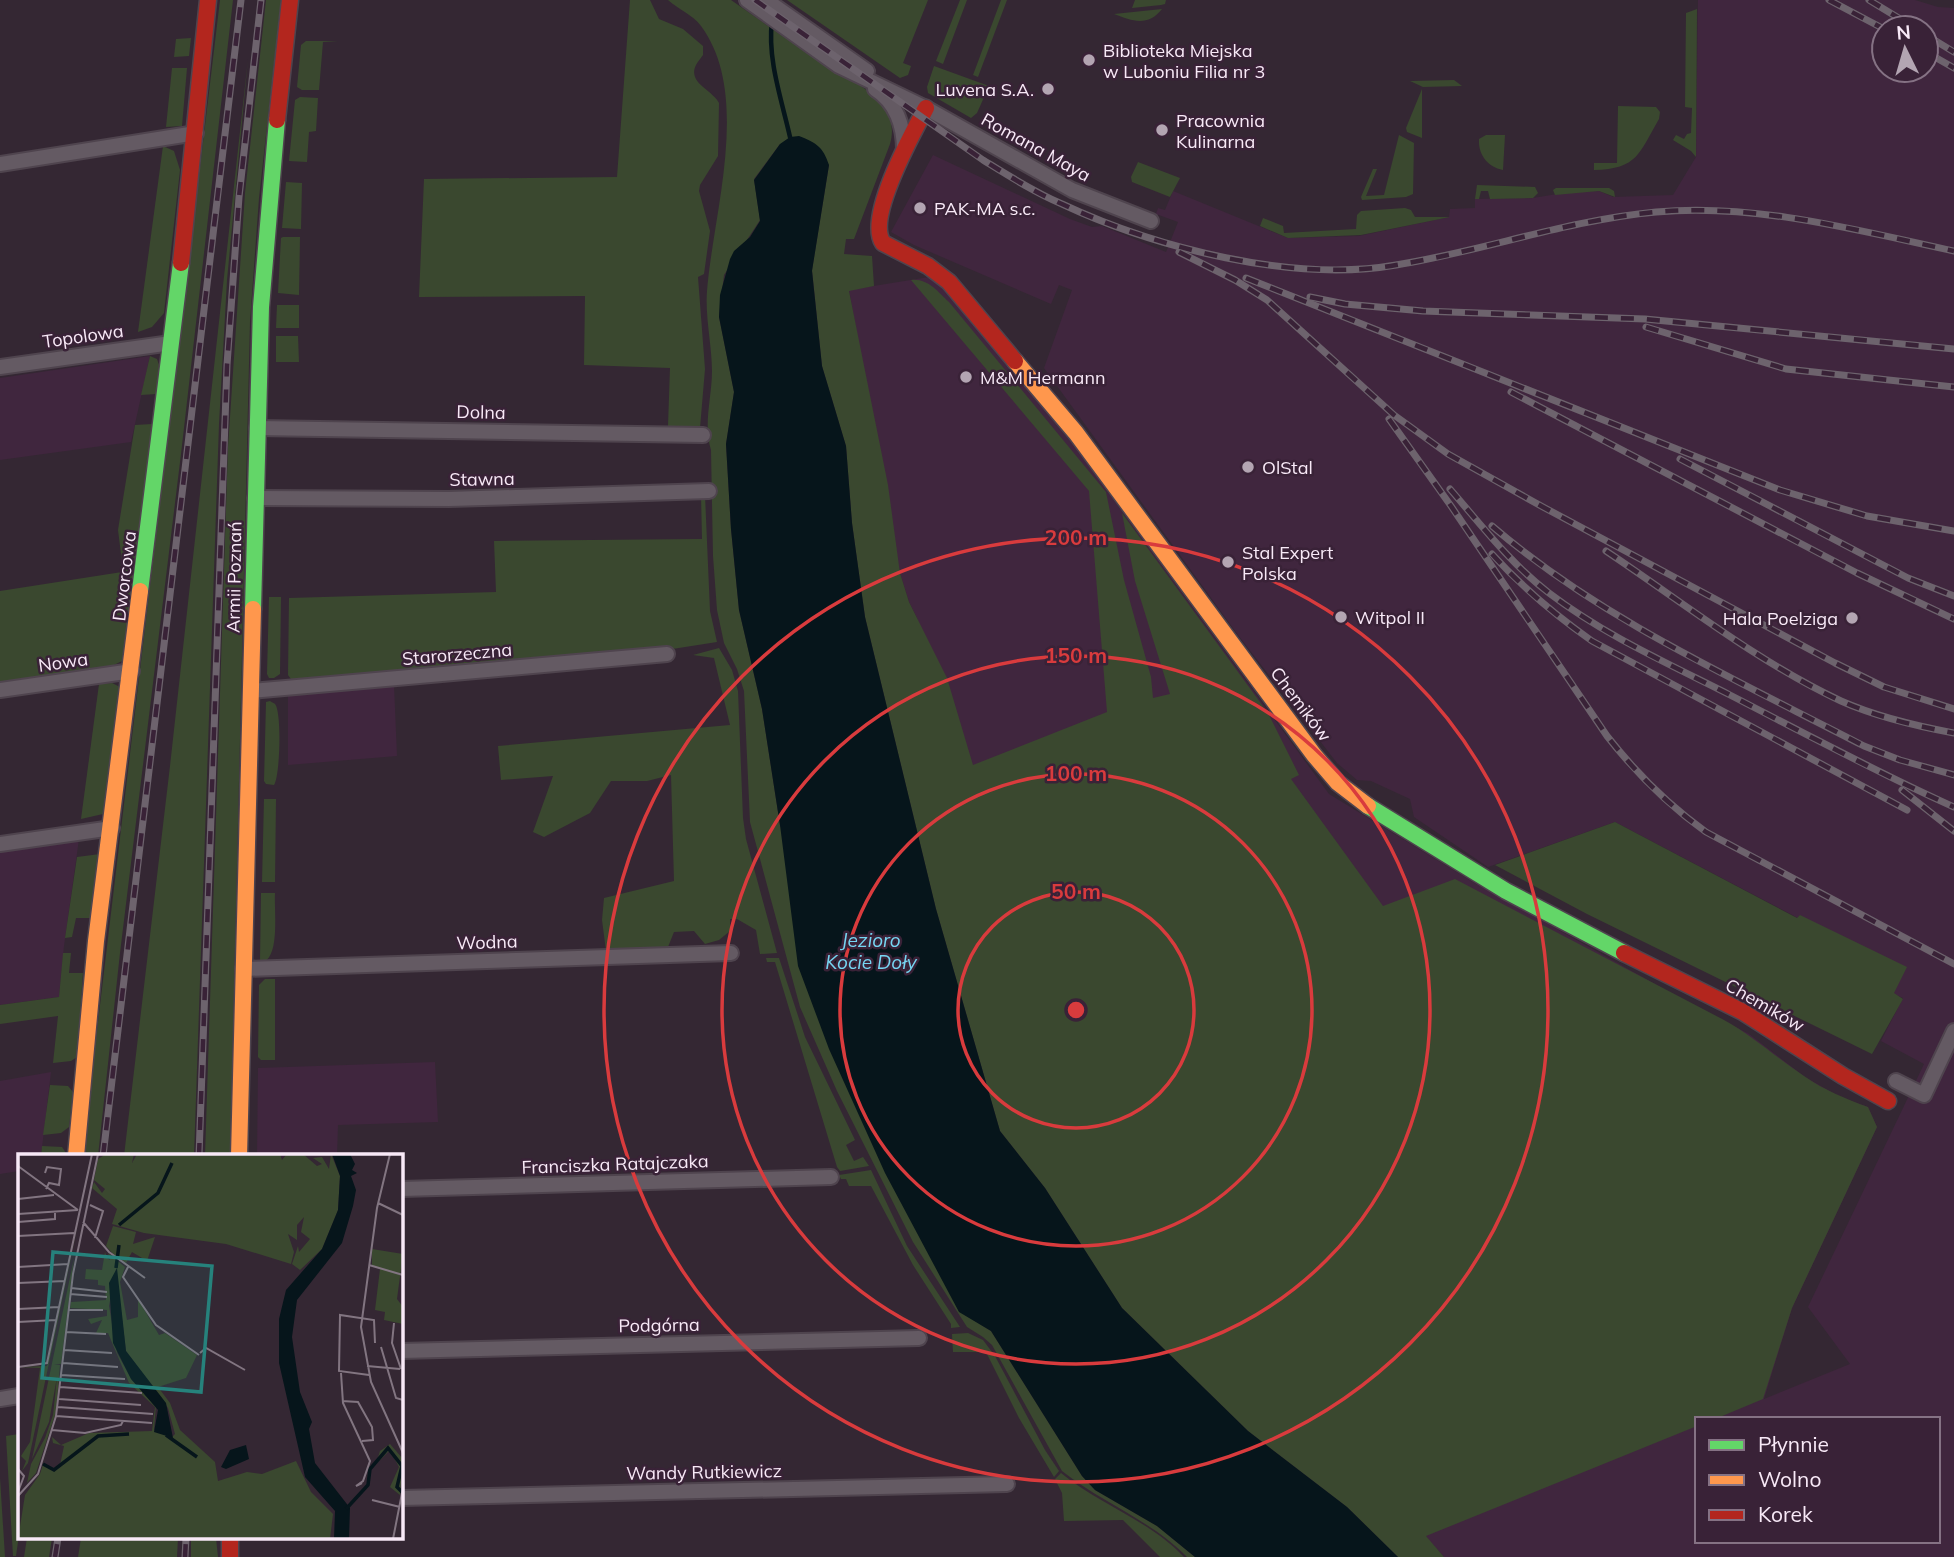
<svg xmlns="http://www.w3.org/2000/svg" width="1954" height="1557" font-family="Mulish,sans-serif">
<style>
.built{fill:#40263e;fill-rule:evenodd}
.green{fill:#3a482f}
.water{fill:#06151b}
.lines{fill:none;stroke-linecap:round;stroke-linejoin:round}
.stream{stroke:#06151b;stroke-width:4.5}
.street-casing{stroke:#4f444e;stroke-width:18}
.fast-casing{stroke:#4f444e;stroke-width:19}
.slow-casing{stroke:#4f444e;stroke-width:19}
.jam-casing{stroke:#4f444e;stroke-width:19}
.street{stroke:#645a63;stroke-width:14}
.fast{stroke:#63d668;stroke-width:16}
.slow{stroke:#ff974d;stroke-width:16}
.jam{stroke:#b3261e;stroke-width:16}
.rail-casing{stroke:#6d636d;stroke-width:7}
.rail{stroke:#392237;stroke-width:4.5;stroke-dasharray:13;stroke-linecap:butt}
.ring{fill:none;stroke:#d93b3d;stroke-width:3.5}
.poi-dot{fill:#b3a5b2;stroke:#392237;stroke-width:2.5}
.labels{text-anchor:middle;dominant-baseline:central;stroke-width:5;stroke-linejoin:round;paint-order:stroke}
.poi-label{font-size:18px;fill:#f8e9f7;stroke:#392237;text-anchor:start}
.street-label{font-size:18px;fill:#f8e9f7;stroke:#392237}
.water-label{font-size:19px;font-style:italic;fill:#76d6f2;stroke:#392237}
.inset-river{fill:none;stroke:#06151b;stroke-width:3.5}
.inset-road{fill:none;stroke:#827581;stroke-width:2}
.view{fill:#26827c;fill-opacity:0.15;stroke:#26827c;stroke-width:3.5}
.inset-edge{fill:none;stroke:#f8e9f7;stroke-width:3.5}
.centre{fill:#d93b3d;stroke:#392237;stroke-width:3.5}
.ring-label{font-size:21px;text-anchor:middle;font-weight:bold;fill:#d93b3d;stroke:#392237;stroke-width:5;stroke-linejoin:round;paint-order:stroke}
</style>
<rect width="100%" height="100%" fill="#342733"/>
<g class="built">
<path d="M1698,0H1915L1938,7L1954,8V1557H1444L1060,1127L917,618L909,602L900,573L849,290L929,277L944,290L1068,437L1329,794L1473,882L1687,1002L1749,1034L1805,1077L1840,1097L1868,1107L1877,1127L1792,1308L1764,1399L1850,1364L1808,1307L1924,1064L1881,1041L1903,998L1894,994L1800,915L1798,918L1615,822L1488,867L1414,817L1410,799L1371,781L1357,780L1337,763L1238,635L1044,368L1072,290L1059,285L1051,304L914,245L891,232L933,155L1070,219L1092,227L1102,226L1166,252L1178,222L1156,214L1158,208L1165,210L1173,191L1288,238L1359,236L1449,217L1450,209L1475,208V199L1533,198L1569,192L1599,191L1613,197L1673,195L1696,157ZM1884,28H1926V70H1884ZM1697,1419H1938V1541H1697Z"/>
<path d="M150,356L131,442L0,460V378Z"/>
<path d="M394,685L397,756L288,765V694Z"/>
<path d="M79,839L64,946L59,997L0,1005V851Z"/>
<path d="M435,1062L438,1122L338,1125L337,1156H257L258,1068Z"/>
<path d="M51,1072L41,1156H19V1171L0,1174V1081Z"/>
</g>
<g class="green">
<path d="M220,0H233L181,454L120,953L98,1156H82Z"/>
<path d="M266,0H281L259,198L250,322L230,1156H205L228,447L245,193Z"/>
<path d="M630,0H650L659,19L683,29L703,46V55C701,58 698,61 696,65C687,83 713,90 719,103L718,156L700,185L699,191L710,231L704,274L698,277L705,369L700,428L668,426L670,368L584,365L585,296L419,297L424,179L617,177Z"/>
<path d="M668,0H731L834,72L836,70C863,88 901,105 890,144L854,239H846L844,254L872,256L874,286L849,291L888,485L900,573L909,602L947,678L973,765L1107,712L1089,491L911,280C928,278 938,292 949,302L1106,492L1124,580L1151,677L1153,698L1170,694L1135,581L1122,513L1268,713L1299,775L1291,779L1383,906L1455,879L1724,1020C1753,1036 1777,1058 1804,1076C1824,1090 1846,1099 1868,1107L1877,1127L1792,1308L1763,1399L1715,1419H1697V1426L1426,1536L1444,1557H1398L1347,1507L1248,1431L1122,1308L1045,1188L1000,1131L936,909L865,617L852,523L846,446L822,366L812,270L829,165L780,144L754,179L760,220L724,275L719,317L734,392L726,444L731,529L739,610L762,709L780,825L959,1311L991,1331L1082,1476L1095,1490L1157,1526L1195,1557H1187C1151,1520 1102,1503 1062,1471L992,1345L983,1337L967,1327L913,1242L837,1091L800,1007L750,822L744,691L737,669L724,643L717,610L713,556L711,450C703,424 712,397 712,371C712,345 705,318 707,291C713,213 752,95 701,26C692,14 679,10 668,0Z"/>
<path d="M787,0H928L903,63L911,66L908,75L900,78Z"/>
<path d="M960,0H967L943,64L936,61Z"/>
<path d="M1001,0H1007L978,77L973,75Z"/>
<path d="M1135,0H1166L1165,4L1161,5L1132,8Z"/>
<path d="M1162,9C1148,27 1132,21 1114,14Z"/>
<path d="M1697,9L1696,157L1691,151L1673,140L1676,135L1684,139L1687,134L1691,133L1692,108L1685,107L1686,13Z"/>
<path d="M191,38L189,56L174,57L176,39Z"/>
<path d="M306,41H338L323,42L319,90H302L297,87L301,45Z"/>
<path d="M248,59L227,280L219,424L194,1156H124L170,766Z"/>
<path d="M934,66L989,86L977,113L971,118L928,93L927,87Z"/>
<path d="M172,68H187L182,126L166,127Z"/>
<path d="M1454,80L1462,86L1423,87L1410,81Z"/>
<path d="M1422,89V138L1407,132L1406,128Z"/>
<path d="M300,97L318,98L316,131L309,132L307,162L289,161L295,100Z"/>
<path d="M1618,106L1656,107L1660,112L1659,119C1639,153 1638,169 1594,170V163H1617Z"/>
<path d="M1399,135L1414,143L1413,194L1406,197L1362,200L1361,197L1373,169H1377L1366,196L1384,195Z"/>
<path d="M1486,135H1505L1503,170C1487,167 1478,154 1479,139Z"/>
<path d="M163,146L174,151L180,170L164,313L152,327L138,332Z"/>
<path d="M1138,162L1180,178L1170,197L1132,182L1131,177Z"/>
<path d="M286,182L302,183L301,229L282,228Z"/>
<path d="M1477,185L1535,187L1538,193L1533,198L1490,199L1488,191H1481L1479,199H1475Z"/>
<path d="M1556,188H1609L1614,191L1615,197L1599,191L1555,195L1553,190Z"/>
<path d="M1405,208L1411,210L1415,217H1450L1361,235L1288,238L1260,226L1263,218L1283,226L1284,233L1356,229L1357,215L1361,211Z"/>
<path d="M283,237H300L299,295L278,293L281,238Z"/>
<path d="M277,305H299V328H276Z"/>
<path d="M276,336H298L299,362H276Z"/>
<path d="M150,356L157,359L159,365L156,394L141,395Z"/>
<path d="M152,424L137,557L122,562L118,530L135,425Z"/>
<path d="M701,495H705L710,611L717,642L666,650L293,682L288,675L289,598L496,592L494,541L702,539Z"/>
<path d="M129,568L135,569L122,661L112,666L0,682V591L122,572L123,569Z"/>
<path d="M269,597H281L280,674L274,678H269L267,674Z"/>
<path d="M719,648L732,670L738,691L743,818L746,839L777,953L760,954L756,930L737,919H730V931L719,940L705,944L694,931L674,932L668,947L657,951H606L602,920L604,898L674,881L671,775L647,781H611L590,813L544,837L533,832L553,776L501,780L498,746L730,725L714,658L693,655Z"/>
<path d="M112,683L120,687L103,814L81,819L99,684Z"/>
<path d="M270,701C271,702 274,703 275,704C282,712 280,777 274,785L266,784L264,781L266,702Z"/>
<path d="M264,799H276L275,882H262Z"/>
<path d="M1615,822L1797,918L1800,915L1907,967L1894,993L1903,999L1872,1054L1587,914L1495,865Z"/>
<path d="M100,854L93,918H76L72,937L65,938L77,857Z"/>
<path d="M261,893H275C274,910 280,954 264,962L260,960Z"/>
<path d="M63,953H71L69,973H83L77,1057L71,1061L53,1063L58,1016L0,1024V1005L59,997Z"/>
<path d="M766,958H779L805,1037L855,1140L846,1145L854,1161L863,1157L869,1166L840,1171L837,1167L775,962H767Z"/>
<path d="M265,979H275V1060H261L258,1057L259,985Z"/>
<path d="M50,1085L68,1086L73,1092L69,1127L61,1133L43,1135Z"/>
<path d="M42,1146L62,1147L68,1156H41Z"/>
<path d="M871,1170L907,1246L960,1327L951,1328V1324L913,1265L871,1186H849L846,1179H841L839,1175Z"/>
<path d="M968,1333L983,1340L995,1356L1045,1450L1059,1471L1054,1477L1019,1418L986,1352H953L952,1334Z"/>
<path d="M19,1434V1535L16,1556H13L6,1436Z"/>
<path d="M1061,1473C1100,1505 1149,1520 1184,1557H1160L1123,1520L1064,1521L1062,1493L1055,1479Z"/>
<path d="M0,1478L5,1557H0Z"/>
<path d="M27,1538H52L49,1557H24Z"/>
<path d="M81,1538H178L177,1557H78Z"/>
<path d="M191,1538H216L218,1557H191Z"/>
</g>
<path class="water" d="M799,136C817,143 823,147 829,165L812,271L822,366L846,446L852,523L865,617L936,909L1000,1131L1045,1188L1122,1308L1248,1431L1347,1507L1398,1557H1195L1157,1526L1095,1490L1082,1476L991,1331L959,1312L885,1173L829,1049L798,966L780,825L762,709L739,610L731,529L726,444L734,392L719,317L720,295L730,259L734,251L750,237L760,221L754,180L780,144L790,137Z"/>
<g class="lines">
<path class="stream" d="M772,21C767,59 782,101 790,137"/>
<defs>
<g id="street">
<path d="M747,0L839,66L926,108L1072,190L1151,221"/>
<path d="M766,0L867,71"/>
<path d="M875,89C896,102 904,126 904,150"/>
<path d="M0,164L196,133"/>
<path d="M0,367L171,343"/>
<path d="M257,428L703,435"/>
<path d="M255,498L449,499L709,491"/>
<path d="M0,690L132,671"/>
<path d="M251,691L667,654"/>
<path d="M0,844L112,828"/>
<path d="M243,969L731,953"/>
<path d="M1896,1081L1924,1095L1954,1031"/>
<path d="M401,1189L831,1177"/>
<path d="M401,1351L919,1338"/>
<path d="M0,1399L19,1396"/>
<path d="M401,1498L1007,1484"/>
</g>
<g id="fast">
<path d="M140,591L181,263"/>
<path d="M253,609L261,307L277,120"/>
<path d="M1368,806L1506,891L1624,953"/>
</g>
<g id="slow">
<path d="M1015,361L1076,433L1314,755L1338,783L1368,806"/>
<path d="M76,1156L96,941L140,591"/>
<path d="M239,1156L253,609"/>
</g>
<g id="jam">
<path d="M926,108C912,134 866,218 883,243L928,266L949,282L1015,361"/>
<path d="M277,120L290,0"/>
<path d="M181,263L208,0"/>
<path d="M1624,953L1743,1012L1843,1076L1888,1101"/>
<path d="M230,1538V1557"/>
</g>
</defs>
<use href="#street" class="street-casing"/>
<use href="#fast" class="fast-casing"/>
<use href="#slow" class="slow-casing"/>
<use href="#jam" class="jam-casing"/>
<use href="#street" class="street"/>
<use href="#fast" class="fast"/>
<use href="#slow" class="slow"/>
<use href="#jam" class="jam"/>
<defs>
<g id="rail">
<path d="M755,0L983,160C1009,176 1034,192 1062,204C1156,248 1293,283 1396,265C1483,251 1568,220 1656,212C1756,203 1856,230 1954,251"/>
<path d="M1829,0L1884,29"/>
<path d="M1869,0L1915,28"/>
<path d="M1926,35L1954,52"/>
<path d="M1926,52L1954,68"/>
<path d="M1179,252L1235,280L1267,300L1394,415L1448,454L1543,507L1835,663L1884,687L1954,709"/>
<path d="M1246,278L1780,490L1867,516L1954,531"/>
<path d="M1310,297L1345,304L1423,311L1645,319L1954,349"/>
<path d="M1646,327L1786,369L1954,387"/>
<path d="M1511,392L1857,573L1954,619"/>
<path d="M1389,419L1451,506L1607,736C1636,773 1667,804 1706,832L1954,964"/>
<path d="M1680,459L1908,578L1954,596"/>
<path d="M1450,489C1481,525 1511,564 1549,593C1604,635 1669,664 1730,695C1804,733 1878,773 1954,807"/>
<path d="M1492,526C1602,620 1737,680 1864,746L1900,760L1954,775"/>
<path d="M1606,551C1681,601 1759,663 1841,701C1877,717 1916,726 1954,733"/>
<path d="M1492,554C1522,587 1555,615 1592,641L1907,810"/>
<path d="M1902,790L1954,831"/>
<path d="M103,1156L241,0"/>
<path d="M199,1156L227,365L239,197L261,0"/>
<path d="M55,1557L58,1538"/>
<path d="M185,1557L186,1538"/>
</g>
</defs>
<use href="#rail" class="rail-casing"/>
<use href="#rail" class="rail"/>
</g>
<g class="ring">
<circle cx="1076" cy="1010" r="118"/>
<circle cx="1076" cy="1010" r="236"/>
<circle cx="1076" cy="1010" r="354"/>
<circle cx="1076" cy="1010" r="472"/>
</g>
<g class="poi-dot">
<circle cx="1089" cy="60" r="7"/>
<circle cx="1048" cy="89" r="7"/>
<circle cx="1162" cy="130" r="7"/>
<circle cx="920" cy="208" r="7"/>
<circle cx="966" cy="377" r="7"/>
<circle cx="1248" cy="467" r="7"/>
<circle cx="1228" cy="562" r="7"/>
<circle cx="1341" cy="617" r="7"/>
<circle cx="1852" cy="618" r="7"/>
</g>
<g class="labels">
<g class="poi-label">
<text x="1103" y="50">Biblioteka Miejska<tspan x="1103" dy="21">w Luboniu Filia nr 3</tspan></text>
<text x="1034" y="89" text-anchor="end">Luvena S.A.</text>
<text x="1176" y="120">Pracownia<tspan x="1176" dy="21">Kulinarna</tspan></text>
<text x="934" y="208">PAK-MA s.c.</text>
<text x="980" y="377">M&amp;M Hermann</text>
<text x="1262" y="467">OlStal</text>
<text x="1242" y="552">Stal Expert<tspan x="1242" dy="21">Polska</tspan></text>
<text x="1355" y="617">Witpol II</text>
<text x="1838" y="618" text-anchor="end">Hala Poelziga</text>
</g>
<g class="street-label">
<text transform="translate(1036 147) rotate(29)">Romana Maya</text>
<text transform="translate(83 336) rotate(-8)">Topolowa</text>
<text transform="translate(481 412) rotate(1)">Dolna</text>
<text transform="translate(482 479) rotate(-1)">Stawna</text>
<text transform="translate(124 576) rotate(-83)">Dworcowa</text>
<text transform="translate(234 577) rotate(-89)">Armii Poznań</text>
<text transform="translate(457 654) rotate(-5)">Starorzeczna</text>
<text transform="translate(63 662) rotate(-8)">Nowa</text>
<text transform="translate(1301 704) rotate(53)">Chemików</text>
<text transform="translate(487 942) rotate(-2)">Wodna</text>
<text transform="translate(1765 1005) rotate(30)">Chemików</text>
<text transform="translate(615 1164) rotate(-2)">Franciszka Ratajczaka</text>
<text transform="translate(659 1325) rotate(-1)">Podgórna</text>
<text transform="translate(704 1472) rotate(-1)">Wandy Rutkiewicz</text>
</g>
<g class="water-label">
<text x="871" y="940">Jezioro<tspan x="871" dy="22">Kocie Doły</tspan></text>
</g>
</g>
<g transform="translate(18 1154)">
<rect width="385" height="385" fill="#342733"/>
<path d="M88,0H116L114,9L119,0H262L264,6L269,0H285L299,12L304,10L295,4L304,3L311,15L313,0L322,22L320,56L304,95L282,116L274,110L280,92L281,98L292,85L283,78L286,63L279,71V86L270,80L276,98L273,110L208,90L126,79L94,70L99,55L74,34L76,28L84,39L87,35L76,26L80,5ZM61,66L10,309L4,317L8,307L3,302L12,288L22,214L0,213L29,212ZM95,72L118,78L115,90L137,83L129,107L114,98L108,109L95,100L88,92ZM354,95L385,100L379,145L385,153V170L366,166L367,158L357,156L362,115L354,112ZM87,98L89,104L92,106L90,99L107,113L102,128L109,166L120,163V145L141,181L147,179L179,201L168,224L140,233L152,249L162,276L197,308L200,327L229,318L244,320L278,307L293,338L315,360L312,385H0L7,341L22,320L33,285L25,311L36,315L42,311L46,292L35,289L34,283L43,291L71,279L134,277L137,253L111,229L90,179H78L84,166L73,170L70,165L89,162V156L52,154L53,148L88,146L87,132L80,131V126L67,125L68,115L84,116ZM98,115L108,197L150,254L157,280L154,283L136,276L138,251L114,226L99,199L91,152ZM56,104L43,210H36L42,211L38,258L18,319L9,329L13,310L27,284L35,261L39,223L31,268L14,305ZM372,290L385,305L382,341L372,333L381,313L372,296L358,310L362,297Z" fill="#3a482f" fill-rule="evenodd"/>
<path d="M314,0H332L337,10L334,16L339,19L333,22L338,36L335,52L324,89L279,146L274,183L282,238L294,268L291,275L297,309L332,354L331,385H316L317,357L287,323L261,209V165L268,136L304,95L320,56L322,22ZM99,114L108,197L148,249L155,284L136,278L140,256L113,225L95,189L91,129ZM228,291L231,305L208,315L203,313L212,296Z" fill="#06151b"/>
<path class="inset-river" d="M101,71L140,39L154,9M98,114L101,91M148,281L179,303M25,310L36,316L80,282L111,280M328,355L350,331L352,315L370,294L384,312L379,333L385,339"/>
<path class="inset-road" d="M372,0L359,54L343,173L353,228L385,299M0,12L60,56M27,19L29,13L43,15L41,31L31,29L28,35M0,45L36,41M360,49L385,61M72,51L85,57L77,84M0,60L60,56M0,68L37,65V59M65,68L91,98L127,124M0,82L56,79M351,111L385,121M0,113L50,110M110,113L105,123L138,171L181,201M0,129L47,127M53,134L89,138M52,140L89,143M0,155L41,153M51,156H85M0,168L38,166M376,169L374,189L383,215M48,178L88,180M363,193L378,244L385,246M46,196L94,199M182,199L188,194L227,216M45,209L100,213M349,212L382,215M0,213L29,209L74,0M323,219L325,249L352,307L345,327L338,332L344,329M43,221L107,225M351,221L321,217L322,161L356,166L357,189M42,233L124,239M41,245L123,251M324,247L340,248L354,273L355,286L344,287M40,253L135,260M38,262L134,269M34,276L67,279L103,271L105,267M0,315L6,322L0,338M0,342L20,320L38,262L55,120L80,0M354,346L382,353M375,385L385,334"/>
<path class="view" d="M35,98L194,112L183,238L24,224Z"/>
<rect width="385" height="385" class="inset-edge"/>
</g>
<circle cx="1076" cy="1010" r="10" class="centre"/>
<g class="ring-label">
<text x="1076" y="545">200 m</text>
<text x="1076" y="663">150 m</text>
<text x="1076" y="781">100 m</text>
<text x="1076" y="899">50 m</text>
</g>
<rect x="1695" y="1417" width="245" height="126" fill="#392237" stroke="#857284" stroke-width="2"/>
<rect x="1709" y="1440" width="35" height="10" fill="#63d668" stroke="#857284" stroke-width="2"/>
<text x="1758" y="1452" font-size="21" fill="#f8e9f7">Płynnie</text>
<rect x="1709" y="1475" width="35" height="10" fill="#ff974d" stroke="#857284" stroke-width="2"/>
<text x="1758" y="1487" font-size="21" fill="#f8e9f7">Wolno</text>
<rect x="1709" y="1510" width="35" height="10" fill="#b3261e" stroke="#857284" stroke-width="2"/>
<text x="1758" y="1522" font-size="21" fill="#f8e9f7">Korek</text>
<g transform="translate(1905 49) rotate(355)"><circle r="33" fill="#392237" stroke="#857284" stroke-width="2"/>
<path d="M0-5L12 26L0 18L-12 26Z" fill="#b3a5b2"/>
<text y="-10" font-size="19" font-weight="bold" text-anchor="middle" fill="#f8e9f7">N</text>
</g>
</svg>
